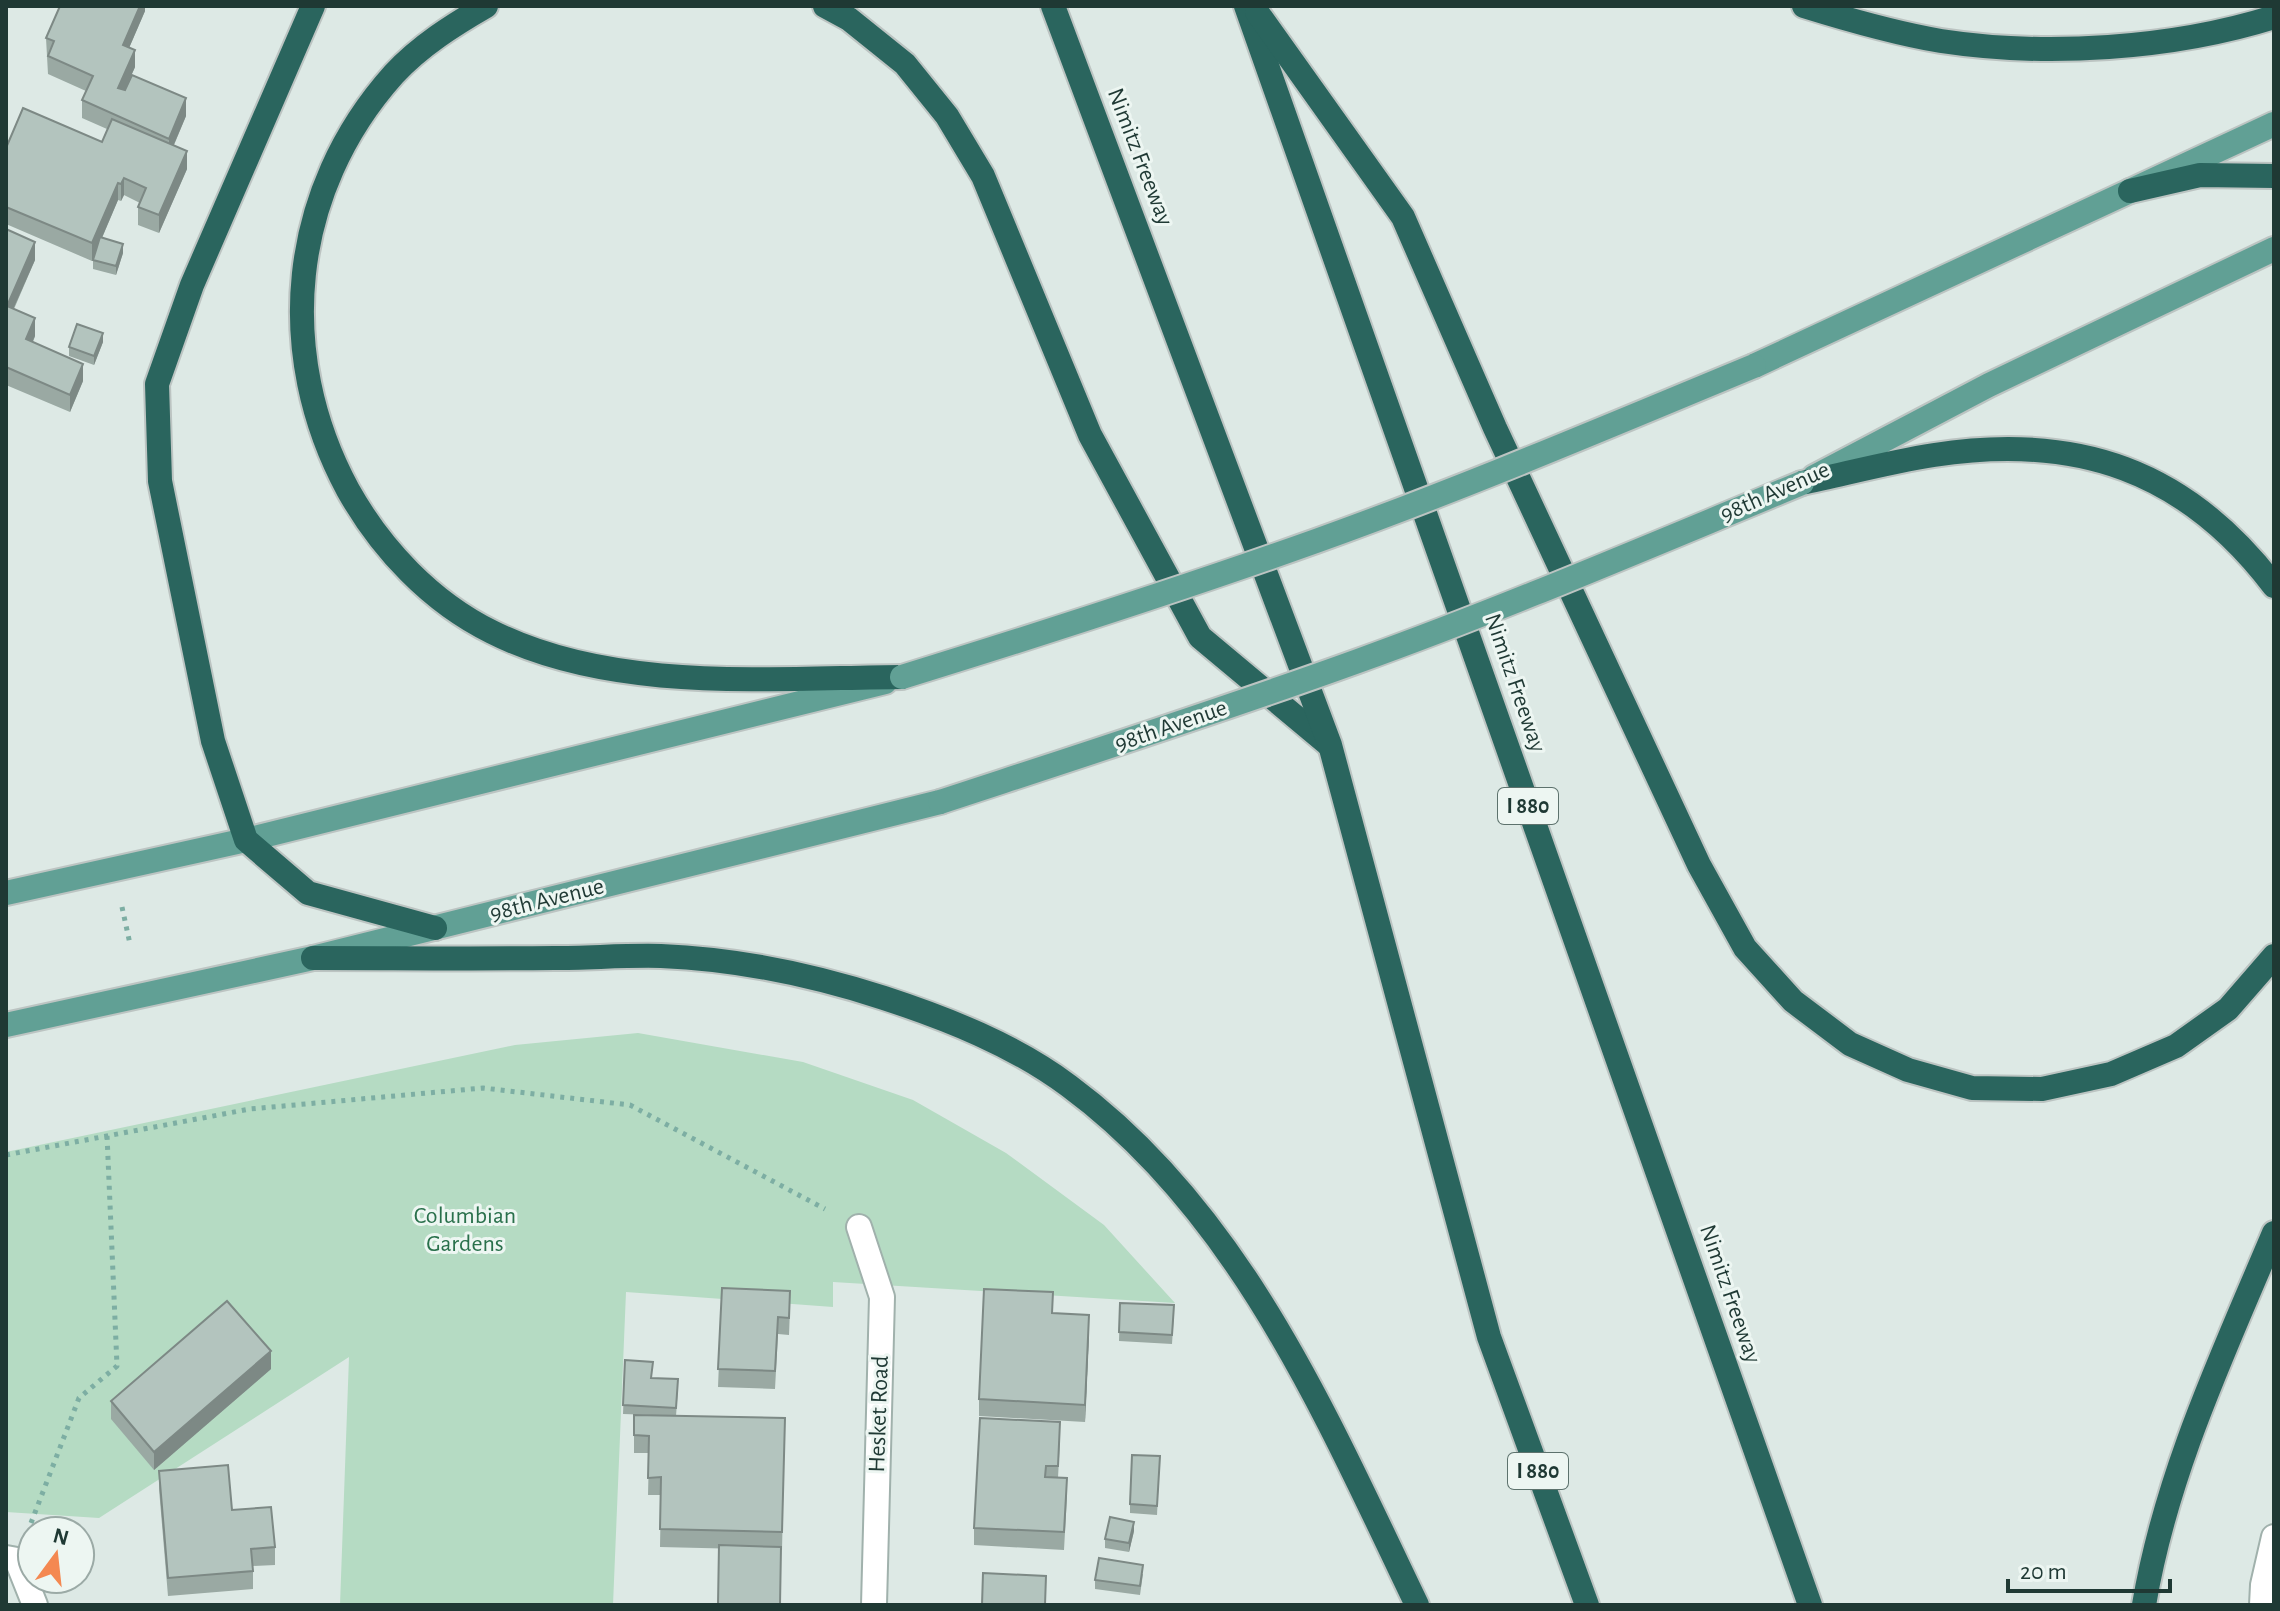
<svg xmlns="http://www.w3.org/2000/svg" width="2280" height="1611" font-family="'Alegreya Sans',sans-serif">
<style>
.green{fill:#b5dbc3}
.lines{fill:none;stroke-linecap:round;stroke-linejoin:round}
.street-casing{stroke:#a0b1ac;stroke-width:28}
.primary-casing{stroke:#bcc4c2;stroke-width:28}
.highway-casing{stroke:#bcc4c2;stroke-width:28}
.path{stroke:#7daea3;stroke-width:5;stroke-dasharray:4 6;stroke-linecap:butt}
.street{stroke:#fff;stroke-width:24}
.primary{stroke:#61a095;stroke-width:24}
.highway{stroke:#2a655e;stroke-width:24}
.primary-bridge-casing{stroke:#bcc4c2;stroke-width:28;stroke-linecap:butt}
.primary-bridge{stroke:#61a095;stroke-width:24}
.wall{fill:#9aa9a3}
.shaded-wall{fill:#7d8985}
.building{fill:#b3c4be;stroke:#7d8985;stroke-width:2}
.labels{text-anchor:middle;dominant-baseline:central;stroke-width:6;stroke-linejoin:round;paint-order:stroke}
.shield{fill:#edf6f2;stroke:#5d726d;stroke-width:2}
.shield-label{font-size:22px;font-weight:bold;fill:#1f3934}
.street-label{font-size:24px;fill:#1f3934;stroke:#edf6f2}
.park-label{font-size:24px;fill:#29704b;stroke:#edf6f2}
</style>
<rect width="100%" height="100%" fill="#dde9e5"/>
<path class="green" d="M638,1033L803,1062L913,1100L1006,1153L1104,1225L1175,1303L833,1282V1307L626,1292L613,1605H340L349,1357L99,1518L6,1512V1152L515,1045Z"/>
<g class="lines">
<defs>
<g id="street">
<path d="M859,1227L882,1297L874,1605"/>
<path d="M6,1558L17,1560L35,1605"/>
<path d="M2262,1605L2263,1585L2274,1537"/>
</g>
<g id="primary">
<path d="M1754,366L2274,124"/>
<path d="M1814,477L1989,385L2274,249"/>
<path d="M6,893L246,840L885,682"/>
<path d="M6,1025L313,958L940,802"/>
</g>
<g id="highway">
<path d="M313,6L192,285L157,384L160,481L213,741L246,840L308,893L435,928"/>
<path d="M486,6C453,25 420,46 394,74C289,191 274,353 348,490C381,549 431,602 492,632C613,693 771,678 902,677"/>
<path d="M825,6L849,19L905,64L947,116L983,176L1090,435L1200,637L1328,744"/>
<path d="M1053,6L1330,745L1489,1337L1587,1605"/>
<path d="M1246,6L1810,1605"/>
<path d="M1804,6C1849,20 1894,33 1941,41C2046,57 2172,49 2274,17"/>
<path d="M1257,12L1403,217L1495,428L1699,865L1745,948L1793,1001L1850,1044L1908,1070L1972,1088L2042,1089L2111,1074L2176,1046L2228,1009L2274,956"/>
<path d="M2130,191L2200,175L2274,176"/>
<path d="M1802,483C1845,474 1889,462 1934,455C2077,433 2186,470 2274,586"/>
<path d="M313,958C393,958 474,959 554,958C590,958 626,955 661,956C735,959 813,975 884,998C948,1019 1014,1045 1069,1086C1241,1213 1327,1418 1417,1605"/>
<path d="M2144,1605C2166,1474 2223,1354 2274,1233"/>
</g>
</defs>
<use href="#street" class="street-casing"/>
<use href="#primary" class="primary-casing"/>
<use href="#highway" class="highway-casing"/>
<g class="path">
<path d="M122,907L130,944"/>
<path d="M6,1155L250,1109L483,1088L630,1105L825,1209"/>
<path d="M31,1523L79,1398L117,1366L107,1135"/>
</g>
<use href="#street" class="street"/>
<use href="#primary" class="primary"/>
<use href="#highway" class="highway"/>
<defs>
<g id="primary-bridge">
<path d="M902,677C1041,634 1179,590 1316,541C1464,488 1609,426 1754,366"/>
<path d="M940,802C1080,756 1220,711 1358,661C1508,607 1654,544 1802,483"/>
</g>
</defs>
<use href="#primary-bridge" class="primary-bridge-casing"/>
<use href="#primary-bridge" class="primary-bridge"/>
</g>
<g class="wall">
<path d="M145,6V11L129,48L135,67L125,90L186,116L174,145L187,169L159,233L138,225V207L140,203L124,195L121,201L118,200L102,238L123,253L116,275L93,269V260L96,251L92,261L6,224V148L102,142L107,129L82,118V100L86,91L48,74L46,38Z"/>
<path d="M6,229L35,260L14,309L35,336L33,342L83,381L70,412L6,385Z"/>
<path d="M103,342L94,365L69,356V347Z"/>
<path d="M722,1288L790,1309L789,1335L778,1334L775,1389L718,1387Z"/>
<path d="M1120,1303L1174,1314L1172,1344L1119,1341Z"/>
<path d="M1053,1313L1089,1333L1085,1422L979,1416V1399Z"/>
<path d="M625,1360L652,1378L678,1388L676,1416L785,1418L782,1550L660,1547L661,1495H648L649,1453H634V1415H652L623,1414Z"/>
<path d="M271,1369L154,1470L111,1419V1401Z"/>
<path d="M1060,1439L1058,1478L1067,1496L1064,1550L974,1545V1528Z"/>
<path d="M1160,1456L1157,1515L1130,1513V1504Z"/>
<path d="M159,1471L232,1510L275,1547V1565L253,1566V1589L168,1596L159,1489Z"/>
<path d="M1134,1531L1129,1552L1105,1548V1539Z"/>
<path d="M1143,1574L1140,1595L1095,1589V1580Z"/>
</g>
<g class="shaded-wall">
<path d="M140,6H145V11L123,62V45Z"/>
<path d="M135,50V67L118,105V88Z"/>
<path d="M186,98V116L169,156V139Z"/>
<path d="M187,151V169L159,233V215Z"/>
<path d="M124,178V195L121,201V184Z"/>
<path d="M118,183V200L92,261V243Z"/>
<path d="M35,242V260L7,323V306Z"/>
<path d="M123,244V253L116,275V266Z"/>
<path d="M35,318V336L26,356V339Z"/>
<path d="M103,333V342L94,365V356Z"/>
<path d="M83,364V381L70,412V395Z"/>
<path d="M1089,1315V1333L1085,1422V1405Z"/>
<path d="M271,1351V1369L154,1470V1452Z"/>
<path d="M1134,1522V1531L1129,1552V1543Z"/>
</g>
<g class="building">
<path d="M60,6H140L123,45L135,50L118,88L125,90L132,75L186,98L169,139L82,100L93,76L48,56L54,41L46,38Z"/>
<path d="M23,108L102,142L112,119L187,151L159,215L138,207L146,188L124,178L121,184L118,183L92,243L6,207V148Z"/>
<path d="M6,229L35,242L7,306L35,318L26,339L83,364L70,395L6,367Z"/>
<path d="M100,237L123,244L116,266L93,260Z"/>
<path d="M77,324L103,333L94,356L69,347Z"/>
<path d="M722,1288L790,1291L789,1318L778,1317L775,1371L718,1369Z"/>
<path d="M984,1289L1053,1292L1052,1313L1089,1315L1085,1405L979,1399Z"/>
<path d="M227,1301L271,1351L154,1452L111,1401Z"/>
<path d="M1120,1303L1174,1305L1172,1335L1119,1332Z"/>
<path d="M625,1360L653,1362L651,1378L678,1379L676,1408L623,1405Z"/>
<path d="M634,1415L785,1418L782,1532L660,1529L661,1477L648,1478L649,1436L634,1435Z"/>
<path d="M980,1418L1060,1422L1058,1466H1046L1045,1477L1067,1478L1064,1532L974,1528Z"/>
<path d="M1132,1455L1160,1456L1157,1506L1130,1504Z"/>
<path d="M228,1465L232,1510L271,1507L275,1547L251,1549L253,1571L168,1578L159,1471Z"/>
<path d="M1110,1517L1134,1522L1129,1543L1105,1539Z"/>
<path d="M719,1545L781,1547L780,1605H718Z"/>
<path d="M1099,1558L1143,1565L1140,1586L1095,1580Z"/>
<path d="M983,1573L1046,1576L1045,1605H982Z"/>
</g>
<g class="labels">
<g class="shield">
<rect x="1498" y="788" width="60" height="36" rx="6"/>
<rect x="1508" y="1453" width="60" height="36" rx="6"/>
</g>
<g class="shield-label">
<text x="1528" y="806">I 880</text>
<text x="1538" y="1471">I 880</text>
</g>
<g class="street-label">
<text transform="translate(1140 157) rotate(69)">Nimitz Freeway</text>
<text transform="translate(1775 492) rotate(-24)">98th Avenue</text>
<text transform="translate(1515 683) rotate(71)">Nimitz Freeway</text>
<text transform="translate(1171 726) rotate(-19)">98th Avenue</text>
<text transform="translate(547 900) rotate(-14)">98th Avenue</text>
<text transform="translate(1730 1294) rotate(71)">Nimitz Freeway</text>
<text transform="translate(879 1414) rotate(-88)">Hesket Road</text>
</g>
<g class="park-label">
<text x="465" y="1216">Columbian<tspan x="465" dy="28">Gardens</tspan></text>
</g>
</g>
<rect width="2280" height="1611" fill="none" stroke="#1f3934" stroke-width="16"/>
<g transform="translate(56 1555) rotate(15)"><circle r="38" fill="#edf6f2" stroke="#9baaa6" stroke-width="2"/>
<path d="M0-6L14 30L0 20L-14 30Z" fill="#f48851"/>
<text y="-12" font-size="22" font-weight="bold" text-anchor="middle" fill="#1f3934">N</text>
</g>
<path d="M2008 1579v12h162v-12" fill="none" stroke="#1f3934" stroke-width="4"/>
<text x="2020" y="1579" font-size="24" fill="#1f3934" stroke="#edf6f2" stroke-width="6" paint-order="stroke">20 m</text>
</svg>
